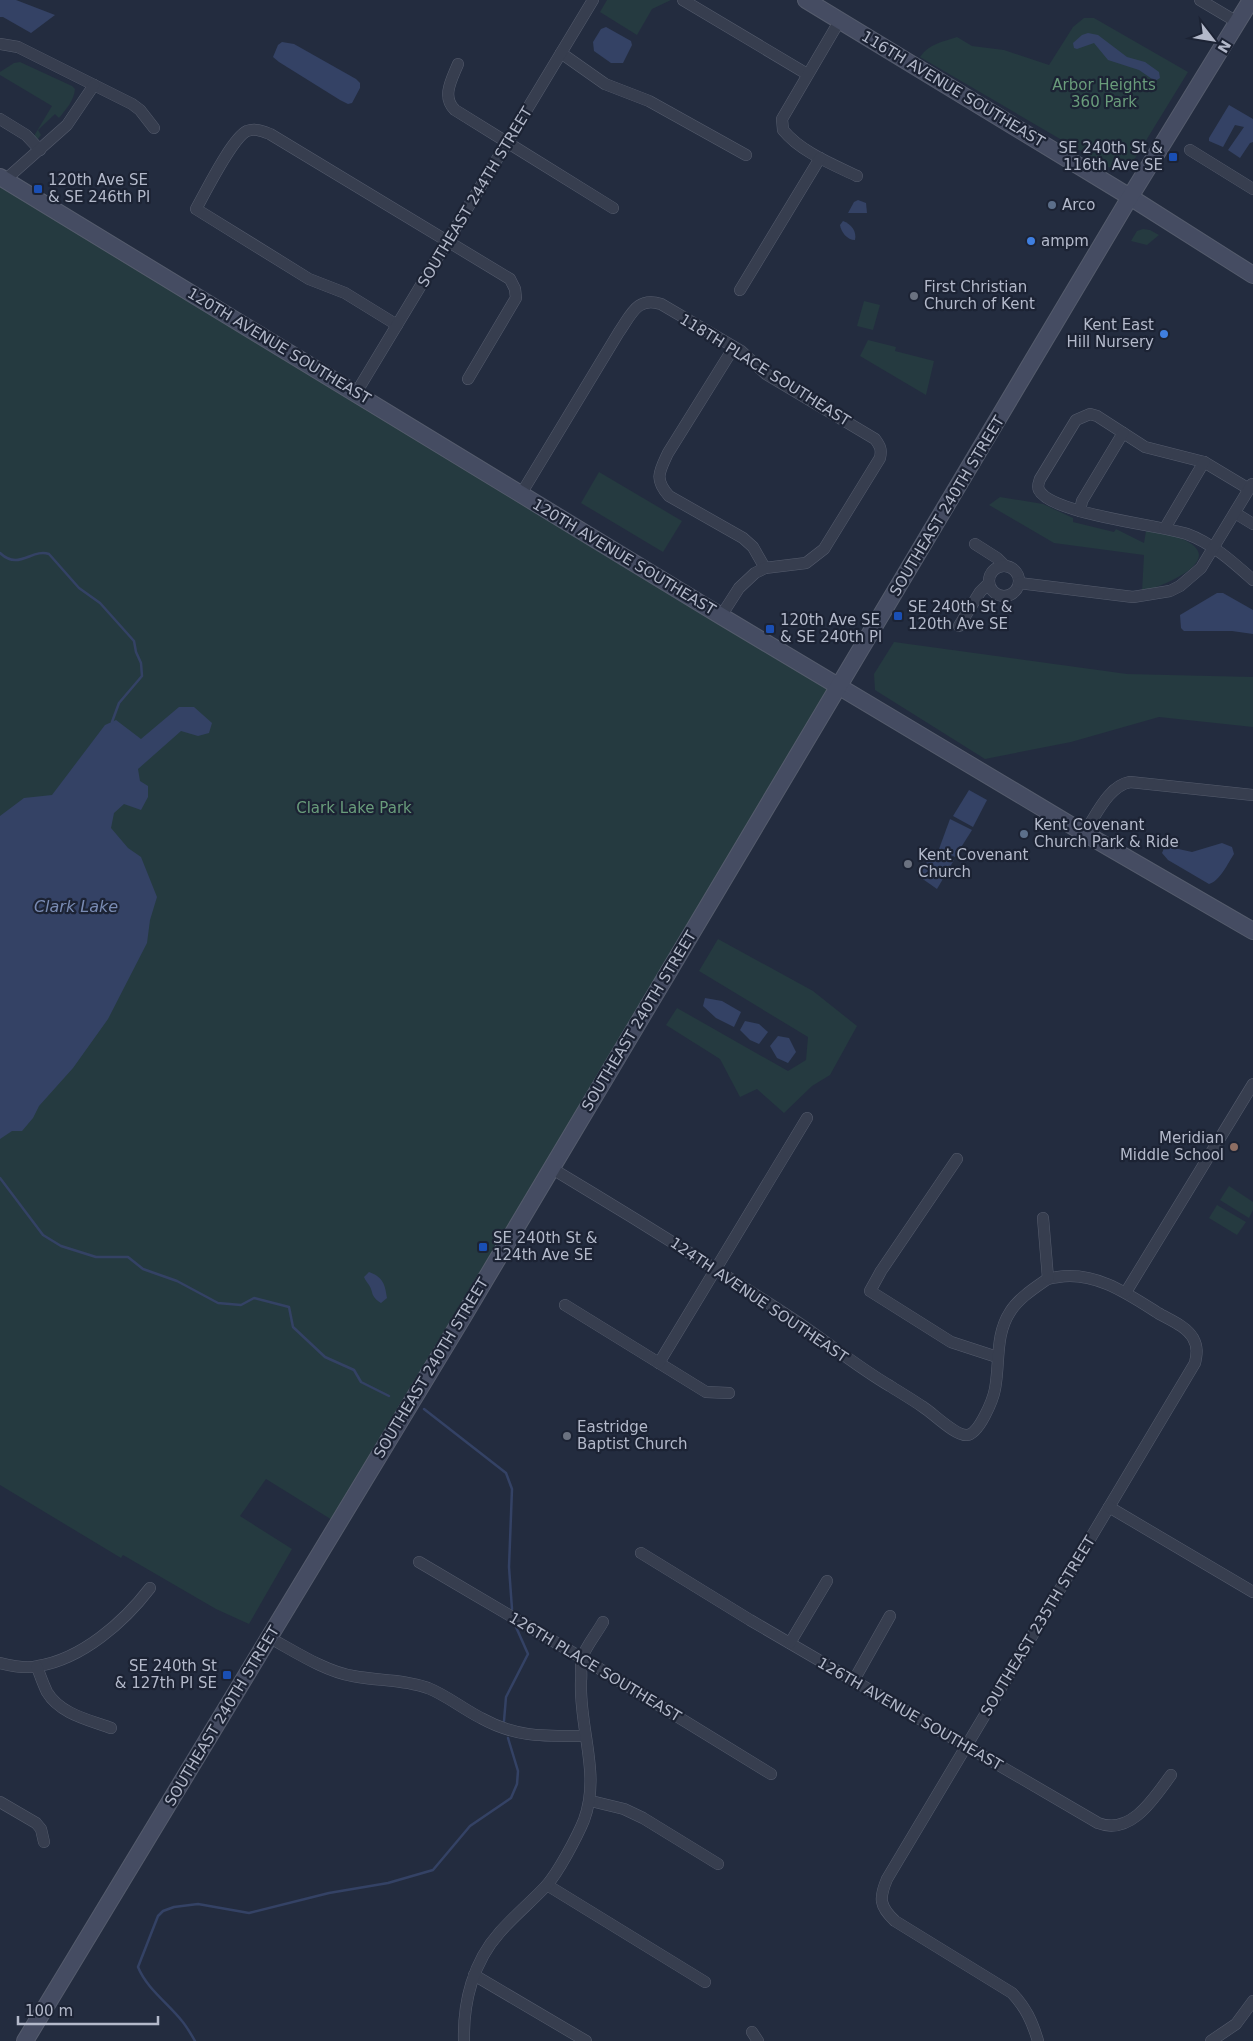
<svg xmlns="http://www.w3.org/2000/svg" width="1253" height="2041" font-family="'DejaVu Sans',sans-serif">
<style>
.green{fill:#253a40}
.water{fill:#344265}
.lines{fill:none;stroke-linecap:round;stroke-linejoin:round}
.stream{stroke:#344265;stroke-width:2.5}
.street-casing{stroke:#555c6d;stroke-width:12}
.secondary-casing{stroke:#555c6d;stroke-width:18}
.street{stroke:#373e4f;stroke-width:11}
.secondary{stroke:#454c62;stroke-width:16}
.transit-dot{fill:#1a4fb4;stroke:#1c2334;stroke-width:2}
.service-dot{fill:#5c6f8a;stroke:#1c2334;stroke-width:2}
.shop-dot{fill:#3f7fe0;stroke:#1c2334;stroke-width:2}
.worship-dot{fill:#6b7280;stroke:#1c2334;stroke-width:2}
.education-dot{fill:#8d6e63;stroke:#1c2334;stroke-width:2}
.labels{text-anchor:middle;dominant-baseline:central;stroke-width:4.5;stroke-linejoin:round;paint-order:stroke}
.park-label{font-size:15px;fill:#699c7b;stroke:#1c2334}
.street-label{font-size:15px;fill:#b3b9ca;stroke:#1c2334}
.poi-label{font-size:15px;fill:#b3b9ca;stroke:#1c2334;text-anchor:start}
.water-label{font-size:16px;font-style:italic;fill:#798bb3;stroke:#1c2334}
</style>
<rect width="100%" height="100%" fill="#232c3f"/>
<g class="green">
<path d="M607,0H671L652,9L637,35L600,12Z"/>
<path d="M1084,18H1094L1188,72L1131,165L1117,169L1108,167L920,57C929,44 942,42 957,37L972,46L1004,50L1049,65L1073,27Z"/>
<path d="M20,62L72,86L75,89C74,101 66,109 59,118L55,114L38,130L41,135L37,140L34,136L52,106L0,75V72L14,63Z"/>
<path d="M0,177L839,687L337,1523L266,1479L240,1516L292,1549L249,1624L216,1609L123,1555L121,1558L0,1485Z"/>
<path d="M1143,229L1150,230L1159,235L1147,245L1131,241L1137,231Z"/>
<path d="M864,301L880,305L873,330L857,326Z"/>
<path d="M868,340L896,347L895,351L934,361L926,395L860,356Z"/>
<path d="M599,472L682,521L663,552L581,503Z"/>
<path d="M1000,497L1043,504L1073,518V522L1114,532L1116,529L1144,543L1146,531C1156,533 1170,534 1180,538C1232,559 1163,586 1142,592L1144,555L1054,543L989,505Z"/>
<path d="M894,642L1127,674L1253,677V727L1159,717L1071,742L985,759L875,690L874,674Z"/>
<path d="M718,939L813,991L857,1026L830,1075L812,1086L784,1113L757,1089L740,1097L720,1059L666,1025L677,1008L788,1071L806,1060L808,1037L699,971Z"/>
<path d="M1229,1186L1253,1202V1210L1249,1218L1220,1200Z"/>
<path d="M1217,1205L1246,1222L1237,1235L1209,1218Z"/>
</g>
<g class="water">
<path d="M0,0H16L55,15L31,33L3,17H0Z"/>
<path d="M606,27L631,41L632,45L623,63H611L594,51L593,42L601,29Z"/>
<path d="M1088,33L1098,35L1127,57L1145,62L1159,72L1160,78L1155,81L1139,70L1108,60L1094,43L1077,49L1074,48L1073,43L1082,35Z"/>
<path d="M282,42L294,44L356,79L360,83V88L352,103L348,104L340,100L279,62L273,57L278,45Z"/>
<path d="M1229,105L1253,119V142L1250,143L1240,158L1228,150L1244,127L1235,125L1223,147L1209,141V138Z"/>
<path d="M858,200L866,203L867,213H848L854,202Z"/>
<path d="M843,221C851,224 857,231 855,240C847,240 841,232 840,225Z"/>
<path d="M1217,593H1223L1253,610V634L1232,631H1184L1181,628L1180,615Z"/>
<path d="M179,707H194L212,723L209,733L198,736L181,731L138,769L140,781L148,786V797L141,810L124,804L114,813L111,828L128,848L141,857L157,897L150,920L147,943L108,1019L73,1068L39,1106L33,1118L22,1131H12L0,1139V816L24,798L52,795L105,725L116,720L141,739Z"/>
<path d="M969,790L987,800L973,827L953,816Z"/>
<path d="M950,819L972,830L955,857L939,849Z"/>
<path d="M1222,843L1232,847L1234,854C1228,863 1220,881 1209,884L1168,860L1162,853L1165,846L1192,852Z"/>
<path d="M936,850L954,860L937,889L917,875Z"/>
<path d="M705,998L722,1001L741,1012L734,1027L716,1018L703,1006Z"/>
<path d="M745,1021L759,1024L768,1032L759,1044L750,1040L740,1030Z"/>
<path d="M778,1036L789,1038L796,1052L788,1063L777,1058L770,1046Z"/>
<path d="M369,1272C383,1277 385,1284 387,1298L381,1303C370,1296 374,1293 369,1285C367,1282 365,1280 364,1277Z"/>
</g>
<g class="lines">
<g class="stream">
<path d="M0,553C19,571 32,548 49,554L79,588L100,603L134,641L136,652L141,663L142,676L119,703L112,722"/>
<path d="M0,1178L43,1235L61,1246L96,1257H128L143,1269L177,1281L218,1303L241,1305L254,1298L289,1307L293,1327L325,1357L354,1370L361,1382L389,1396"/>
<path d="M424,1409L506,1473L512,1489L509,1567L512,1609"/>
<path d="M504,1721L506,1697L528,1654L516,1627"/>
<path d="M195,2041C191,2034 187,2027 182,2021C168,2003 147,1989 138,1967L158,1916L163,1911L174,1907L198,1904L249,1913L329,1893L388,1883L433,1870L470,1826L511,1798L517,1784L518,1771L508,1738"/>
</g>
<defs>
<g id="street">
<path d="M683,0L807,74"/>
<path d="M1200,0L1237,22"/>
<path d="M840,20L782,119L783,130C801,152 832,164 857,176"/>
<path d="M0,44L18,47L132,104L140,110L154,128"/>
<path d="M561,53L605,84L649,101L746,155"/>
<path d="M458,64C452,79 441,97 455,110L613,208"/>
<path d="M0,119L26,135L40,150"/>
<path d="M1190,150L1253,189"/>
<path d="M5,180L67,125L94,85"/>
<path d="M740,290L820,158"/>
<path d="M397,325L345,293L309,279L196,209C205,193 232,138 247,131C255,128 262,131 270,134L510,279L515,289L516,298L468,379"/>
<path d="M734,347L668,453C659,472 654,479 669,496L743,538L753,547L765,568"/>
<path d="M356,393L593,0"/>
<path d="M1249,489L1204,462L1145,447L1097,416L1090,414L1076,420L1040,479C1039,482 1037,486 1039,490C1051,514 1160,525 1187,534C1212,543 1234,563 1253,580"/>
<path d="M521,494L619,332C631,315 637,296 661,304L741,351L766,374L875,439C880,446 882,449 880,458L824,549L806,563L765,568L755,573L739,588L721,616"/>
<path d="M1080,511L1082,501L1123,433"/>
<path d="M1235,513L1253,524"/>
<path d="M1165,528L1204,462"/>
<path d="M975,544L997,558L1005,566"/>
<circle cx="1004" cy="581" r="15"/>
<path d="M1019,583L1133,597L1170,591L1180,586L1201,568L1252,484"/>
<path d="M959,626L980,592L989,583"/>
<path d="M1084,833C1096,816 1108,786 1130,782L1253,795"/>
<path d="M957,1159L881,1271L870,1291L951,1342L997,1357"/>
<path d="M551,1168C633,1217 713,1267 793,1319C826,1341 856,1366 890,1386C901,1393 913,1400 923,1407C933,1413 955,1436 967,1435C979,1434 993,1400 995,1389C1000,1363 995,1335 1010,1312C1018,1299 1033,1289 1046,1280C1050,1278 1053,1278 1058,1277C1095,1271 1128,1294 1158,1313C1170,1320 1186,1326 1193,1338C1198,1347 1197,1354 1195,1363L887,1879C879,1898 879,1906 895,1921L1012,1993C1026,2008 1032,2021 1038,2041"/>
<path d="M1043,1218L1048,1278"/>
<path d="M1126,1292L1253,1084"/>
<path d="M565,1305L706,1392L729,1393"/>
<path d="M659,1363L807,1118"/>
<path d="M1109,1507L1253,1592"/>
<path d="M641,1553L750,1620L1098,1823C1131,1836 1154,1798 1171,1775"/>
<path d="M419,1562L582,1658L771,1774"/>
<path d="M270,1638C294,1651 326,1672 353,1676C378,1681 403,1679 428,1688C446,1695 463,1709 481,1718C517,1738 545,1736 585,1736"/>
<path d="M790,1643L827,1581"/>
<path d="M0,1663C12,1666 26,1669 38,1666C82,1659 124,1622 150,1588"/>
<path d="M37,1667C40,1675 43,1684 47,1692C60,1714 89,1720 111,1728"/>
<path d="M854,1680L890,1616"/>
<path d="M591,1801L624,1809L643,1818L718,1864"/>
<path d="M0,1802L36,1823L41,1829L44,1842"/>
<path d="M547,1885L705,1982"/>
<path d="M474,1975L586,2041"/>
<path d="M752,2032L758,2041"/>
<path d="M464,2041C463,2002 473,1962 500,1932C514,1916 531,1902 546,1886C558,1873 577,1837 584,1820C601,1774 579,1729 581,1681C582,1674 580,1665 582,1658C586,1646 597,1633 603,1622"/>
<path d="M1211,2041L1236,2024L1253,2001"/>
</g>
<g id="secondary">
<path d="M806,0L1130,197L1253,275"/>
<path d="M0,177L721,616L1084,833L1253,931"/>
<path d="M25,2041L463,1317L1130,197L1251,0"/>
</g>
</defs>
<use href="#street" class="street-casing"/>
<use href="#secondary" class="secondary-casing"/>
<use href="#street" class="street"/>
<use href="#secondary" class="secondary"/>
</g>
<g class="transit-dot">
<rect x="1168" y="152" width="10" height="10" rx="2.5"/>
<rect x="33" y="184" width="10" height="10" rx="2.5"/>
<rect x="893" y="611" width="10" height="10" rx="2.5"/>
<rect x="765" y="624" width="10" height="10" rx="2.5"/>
<rect x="478" y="1242" width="10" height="10" rx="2.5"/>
<rect x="222" y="1670" width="10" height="10" rx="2.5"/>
</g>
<g class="service-dot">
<circle cx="1052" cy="205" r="5"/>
<circle cx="1024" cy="834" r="5"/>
</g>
<g class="shop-dot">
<circle cx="1031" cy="241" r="5"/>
<circle cx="1164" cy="334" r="5"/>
</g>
<g class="worship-dot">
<circle cx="914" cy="296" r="5"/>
<circle cx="908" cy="864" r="5"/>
<circle cx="567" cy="1436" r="5"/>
</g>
<circle class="education-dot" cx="1234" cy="1147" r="5"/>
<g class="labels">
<g class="park-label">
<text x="1104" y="85">Arbor Heights<tspan x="1104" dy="17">360 Park</tspan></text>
<text x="354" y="808">Clark Lake Park</text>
</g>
<g class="street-label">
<text transform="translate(953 89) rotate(31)">116TH AVENUE SOUTHEAST</text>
<text transform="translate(475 197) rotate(-59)">SOUTHEAST 244TH STREET</text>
<text transform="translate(279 346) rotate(31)">120TH AVENUE SOUTHEAST</text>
<text transform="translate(765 370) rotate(32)">118TH PLACE SOUTHEAST</text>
<text transform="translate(947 506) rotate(-59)">SOUTHEAST 240TH STREET</text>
<text transform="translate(624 557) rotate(31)">120TH AVENUE SOUTHEAST</text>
<text transform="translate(639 1021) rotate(-59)">SOUTHEAST 240TH STREET</text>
<text transform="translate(759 1300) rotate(34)">124TH AVENUE SOUTHEAST</text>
<text transform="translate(431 1368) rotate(-59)">SOUTHEAST 240TH STREET</text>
<text transform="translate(1038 1626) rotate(-59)">SOUTHEAST 235TH STREET</text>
<text transform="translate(595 1667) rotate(31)">126TH PLACE SOUTHEAST</text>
<text transform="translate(910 1714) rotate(30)">126TH AVENUE SOUTHEAST</text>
<text transform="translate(222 1716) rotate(-59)">SOUTHEAST 240TH STREET</text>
</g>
<g class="poi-label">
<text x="1163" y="148" text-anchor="end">SE 240th St &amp;<tspan x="1163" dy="17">116th Ave SE</tspan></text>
<text x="48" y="180">120th Ave SE<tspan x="48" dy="17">&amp; SE 246th Pl</tspan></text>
<text x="1062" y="205">Arco</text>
<text x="1041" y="241">ampm</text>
<text x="924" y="287">First Christian<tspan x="924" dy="17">Church of Kent</tspan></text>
<text x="1154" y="325" text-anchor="end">Kent East<tspan x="1154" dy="17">Hill Nursery</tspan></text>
<text x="908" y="607">SE 240th St &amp;<tspan x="908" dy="17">120th Ave SE</tspan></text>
<text x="780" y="620">120th Ave SE<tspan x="780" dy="17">&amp; SE 240th Pl</tspan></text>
<text x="1034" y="825">Kent Covenant<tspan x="1034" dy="17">Church Park &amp; Ride</tspan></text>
<text x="918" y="855">Kent Covenant<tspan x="918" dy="17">Church</tspan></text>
<text x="1224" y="1138" text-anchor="end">Meridian<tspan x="1224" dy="17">Middle School</tspan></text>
<text x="493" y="1238">SE 240th St &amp;<tspan x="493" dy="17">124th Ave SE</tspan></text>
<text x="577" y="1427">Eastridge<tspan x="577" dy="17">Baptist Church</tspan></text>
<text x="217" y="1666" text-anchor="end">SE 240th St<tspan x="217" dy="17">&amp; 127th Pl SE</tspan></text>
</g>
<g class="water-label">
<text x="76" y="906">Clark Lake</text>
</g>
</g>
<g transform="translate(1213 40) rotate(121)" stroke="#1c2334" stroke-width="4" paint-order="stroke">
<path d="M0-4L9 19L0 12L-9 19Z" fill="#b3b9ca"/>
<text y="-8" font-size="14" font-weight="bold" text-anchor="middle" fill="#b3b9ca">N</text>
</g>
<path d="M18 2016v8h140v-8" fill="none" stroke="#b3b9ca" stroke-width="2.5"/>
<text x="25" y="2016" font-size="15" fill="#b3b9ca" stroke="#1c2334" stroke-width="4" paint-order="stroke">100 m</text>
</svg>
